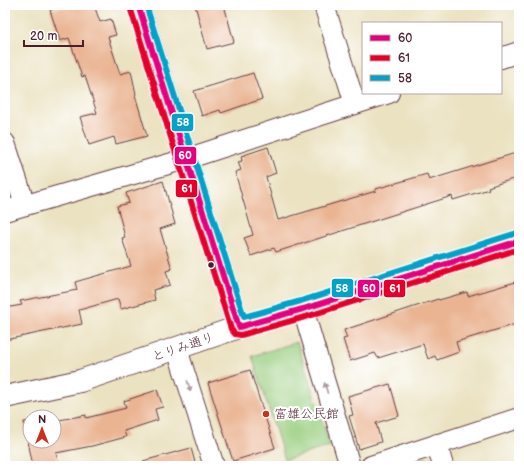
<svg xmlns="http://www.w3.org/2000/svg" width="524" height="471" font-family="'Balsamiq Sans','Klee One',sans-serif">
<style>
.green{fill:#9ace7f;stroke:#727655}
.building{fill:#eab492}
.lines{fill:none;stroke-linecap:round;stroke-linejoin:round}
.minor-casing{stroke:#623c42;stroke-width:22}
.tertiary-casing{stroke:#623c42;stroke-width:24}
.minor{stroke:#fff;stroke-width:20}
.tertiary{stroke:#fff;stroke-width:22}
.bus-1-casing{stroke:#fff;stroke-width:9}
.bus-2-casing{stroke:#fff;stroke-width:9}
.bus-3-casing{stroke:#fff;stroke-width:9}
.bus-1{stroke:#e5007d;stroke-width:6}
.bus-2{stroke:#e4002b;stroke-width:6}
.bus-3{stroke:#04a2c6;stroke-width:6}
.oneway{fill:#ae9aa0}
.bus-dot{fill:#4a1f2b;stroke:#fff;stroke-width:1.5}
.poi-dot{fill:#c8321e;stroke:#fff;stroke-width:1.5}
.labels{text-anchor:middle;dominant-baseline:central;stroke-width:4;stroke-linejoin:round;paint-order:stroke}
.street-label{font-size:13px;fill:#4a1f2b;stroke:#fff}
.poi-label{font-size:13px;fill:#4a1f2b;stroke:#fff;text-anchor:start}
.line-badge{stroke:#fff;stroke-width:1.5}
.badge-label{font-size:11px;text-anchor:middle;font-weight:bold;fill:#fff}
</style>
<rect width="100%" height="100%" fill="#fff"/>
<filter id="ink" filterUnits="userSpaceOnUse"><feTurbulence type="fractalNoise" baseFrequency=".025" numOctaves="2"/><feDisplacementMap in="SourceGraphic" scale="8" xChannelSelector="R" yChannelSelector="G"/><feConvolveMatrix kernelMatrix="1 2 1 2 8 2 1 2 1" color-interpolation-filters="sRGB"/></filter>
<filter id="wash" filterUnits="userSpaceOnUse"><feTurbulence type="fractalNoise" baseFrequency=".012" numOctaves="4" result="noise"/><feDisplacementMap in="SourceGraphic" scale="16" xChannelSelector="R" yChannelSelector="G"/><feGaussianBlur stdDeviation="0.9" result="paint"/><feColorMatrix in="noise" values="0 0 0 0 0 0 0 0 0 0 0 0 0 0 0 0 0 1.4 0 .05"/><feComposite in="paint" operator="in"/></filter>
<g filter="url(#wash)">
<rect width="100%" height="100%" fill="#ebe2c1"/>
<g class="green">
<path d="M297,342L330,446L285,460L252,356Z"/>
<path d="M425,458L433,462L434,466H400Z"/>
</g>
<g id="blocks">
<g class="building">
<path d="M68,5H94L100,22L111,19L116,35L108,37L120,74L131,71L136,94L135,95L147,136L116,144L114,137L89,145L80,117L97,113L85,76L82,77L69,38L60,41L50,10Z"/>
<path d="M195,5H224L234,42L207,49Z"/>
<path d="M253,73L262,99L221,113L220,110L202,116L194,91Z"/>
<path d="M268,147L276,173L266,177L278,220L376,191V189L427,174L429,180L519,152V177L488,187L489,189L453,200L452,196L276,252L274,248L251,256L244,238L253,235L235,172L241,170L238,162L242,161L241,156Z"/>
<path d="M163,181L175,224L160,229L172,269L166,271L170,285L153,290L155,300L121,309L118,299L79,310L82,324L5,340V308L22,305L20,301L77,290L75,282L131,266L122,238L125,237L117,206L129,203L126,193Z"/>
<path d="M519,281V323L456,342L459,352L437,360L435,356L428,359L423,344L378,358L375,353L350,361L343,339L347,338L344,330L438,299L439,300L467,292L468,296Z"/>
<path d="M250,370L275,448L233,461L208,383Z"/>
<path d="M390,384L399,416L376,423L381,442L359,449L349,416L353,415L348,396Z"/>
<path d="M157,390L163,407L155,409L158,420L124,431L126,437L92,446L56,453L59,466H33L24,422L30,421V441H54V421L86,415V418L126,408L124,401Z"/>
<path d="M191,448L196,466H144L143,461Z"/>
</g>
</g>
</g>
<g filter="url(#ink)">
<use href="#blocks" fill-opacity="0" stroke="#623c42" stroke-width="1"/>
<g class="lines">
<defs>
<g id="minor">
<path d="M324,5L355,104"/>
<path d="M501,58L519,52"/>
<path d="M5,143L25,205"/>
<path d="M5,211L186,159L389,93"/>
<path d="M303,309L350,466"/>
<path d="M177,349L214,466"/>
<path d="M437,444L443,466"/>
<path d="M371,466L519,418"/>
</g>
<g id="tertiary">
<path d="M138,5L239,327"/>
<path d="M5,397L80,381L239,327L303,309L519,241"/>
</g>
</defs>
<use href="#minor" class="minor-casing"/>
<use href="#tertiary" class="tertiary-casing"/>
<use href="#minor" class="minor"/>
<use href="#tertiary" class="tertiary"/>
<defs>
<path id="bus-1" d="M138,5L239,327L303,309L519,241"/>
<path id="bus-2" d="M130,7L231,329L235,334L241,335L305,317L519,249"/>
<path id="bus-3" d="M146,5L244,317L301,301L517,233"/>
</defs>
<use href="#bus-1" class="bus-1-casing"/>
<use href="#bus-2" class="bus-2-casing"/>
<use href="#bus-3" class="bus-3-casing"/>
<use href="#bus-1" class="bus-1"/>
<use href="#bus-2" class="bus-2"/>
<use href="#bus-3" class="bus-3"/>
</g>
<defs><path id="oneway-solid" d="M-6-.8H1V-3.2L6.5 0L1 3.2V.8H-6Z"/></defs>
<g class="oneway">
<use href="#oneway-solid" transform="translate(189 386) rotate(73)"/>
<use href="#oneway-solid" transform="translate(326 388) rotate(-107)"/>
</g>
</g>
<circle class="bus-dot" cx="211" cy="265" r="3.5"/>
<circle class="poi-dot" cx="266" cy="414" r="4"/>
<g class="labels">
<g class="street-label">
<text transform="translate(183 347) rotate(-19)">とりみ通り</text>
</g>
<g class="poi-label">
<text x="274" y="414">富雄公民館</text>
</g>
</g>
<g class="line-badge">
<rect x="171" y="113" width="23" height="19" rx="4" fill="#04a2c6"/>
<rect x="174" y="146" width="23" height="19" rx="4" fill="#e5007d"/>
<rect x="175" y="179" width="23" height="19" rx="4" fill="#e4002b"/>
<rect x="331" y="278" width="23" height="20" rx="4" fill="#04a2c6"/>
<rect x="357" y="279" width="23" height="19" rx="4" fill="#e5007d"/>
<rect x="383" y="279" width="23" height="19" rx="4" fill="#e4002b"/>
</g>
<g class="badge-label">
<text x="183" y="126">58</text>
<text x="185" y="159">60</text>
<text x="187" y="192">61</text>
<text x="342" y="292">58</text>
<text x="369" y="292">60</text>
<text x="395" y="292">61</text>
</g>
<rect width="524" height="471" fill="none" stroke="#fff" stroke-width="20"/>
<rect x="362" y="22" width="140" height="72" fill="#ffffff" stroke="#b7a5aa"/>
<rect x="370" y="35" width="20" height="6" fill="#e5007d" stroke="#b7a5aa"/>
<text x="398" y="42" font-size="12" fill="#4a1f2b">60</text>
<rect x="370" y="55" width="20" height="6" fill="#e4002b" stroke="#b7a5aa"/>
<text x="398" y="62" font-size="12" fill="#4a1f2b">61</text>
<rect x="370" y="75" width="20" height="6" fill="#04a2c6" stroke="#b7a5aa"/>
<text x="398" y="82" font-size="12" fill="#4a1f2b">58</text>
<g transform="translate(42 429)"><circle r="19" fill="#ffffff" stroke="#b7a5aa"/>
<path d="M0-3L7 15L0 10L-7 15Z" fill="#c8321e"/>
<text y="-6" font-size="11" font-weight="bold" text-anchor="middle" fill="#4a1f2b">N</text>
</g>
<path d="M24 40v6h59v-6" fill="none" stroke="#4a1f2b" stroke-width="2"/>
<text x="30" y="40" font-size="12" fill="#4a1f2b" stroke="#ffffff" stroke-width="3" paint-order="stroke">20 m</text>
</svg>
